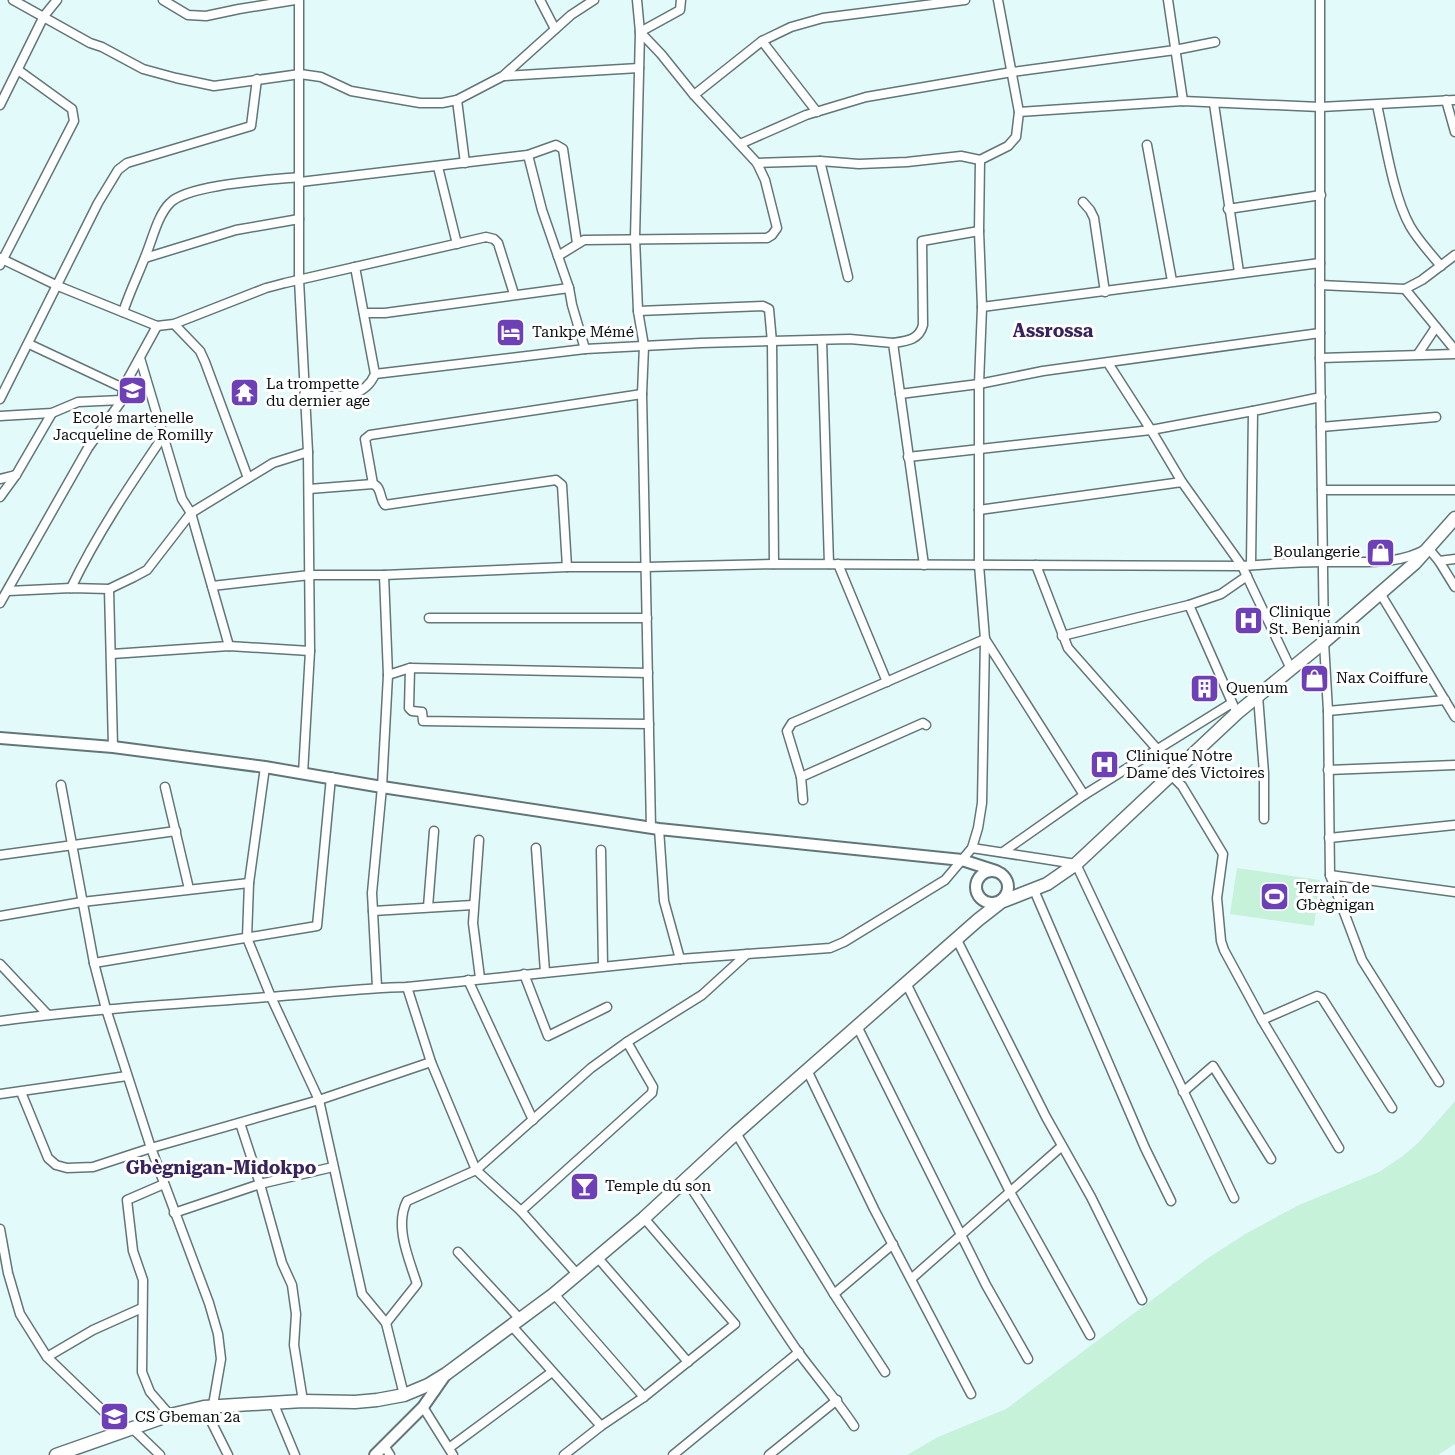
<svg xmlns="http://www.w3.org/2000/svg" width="1455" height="1455" font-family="'Roboto Serif',serif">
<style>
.green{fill:#c5f2d9}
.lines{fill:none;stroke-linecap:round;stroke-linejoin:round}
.minor-casing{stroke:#627677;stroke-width:11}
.tertiary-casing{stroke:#627677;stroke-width:14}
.secondary-casing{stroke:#627677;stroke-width:15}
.minor{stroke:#fff;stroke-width:8}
.tertiary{stroke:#fff;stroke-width:10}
.secondary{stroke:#fff;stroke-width:12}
.labels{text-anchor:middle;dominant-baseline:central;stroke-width:6;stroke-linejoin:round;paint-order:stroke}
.poi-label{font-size:15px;fill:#080f10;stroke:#fff;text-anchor:start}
.quarter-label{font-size:18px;font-weight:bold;fill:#38235d;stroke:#fff}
</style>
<rect width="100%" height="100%" fill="#e3fafb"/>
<g class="green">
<path d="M1237,868L1320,880L1314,926L1230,914Z"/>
<path d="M1455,1101V1444L1438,1455H907L938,1437L1006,1409L1208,1258L1247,1233L1299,1205L1379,1172L1403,1156L1419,1142Z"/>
</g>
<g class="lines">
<defs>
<g id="minor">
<path d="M13,0L90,43L102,47L143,69L176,78L214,86L300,74L321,77L351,91L420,103H442L457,100L503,76L571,15L594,0"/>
<path d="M163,0L188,15L206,16L239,9L295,0"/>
<path d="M299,0V280L308,452L310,651L303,774"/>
<path d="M540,0L555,29"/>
<path d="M637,0L640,32L635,238L638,311L644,346L642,394L651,828"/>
<path d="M998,0L1019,112"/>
<path d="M1168,0L1183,101"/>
<path d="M1320,0V358L1324,642L1328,711L1330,875L1362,960L1439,1082"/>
<path d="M640,32L680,10L681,0"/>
<path d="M762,41L817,112"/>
<path d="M504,76L639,68"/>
<path d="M694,95L762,41L791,27L823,18L965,0"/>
<path d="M457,100L465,163"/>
<path d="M1446,100L1455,132"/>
<path d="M1214,104L1239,272"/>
<path d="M0,105L44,16L57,0"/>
<path d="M1377,105C1385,140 1393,196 1410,226C1418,240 1430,253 1441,266"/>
<path d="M740,144L806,115L866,97L1012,72L1175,50L1215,42"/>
<path d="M1147,145L1172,281"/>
<path d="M528,155L542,210L569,288L572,305L585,349"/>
<path d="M820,161L848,277"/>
<path d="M757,163L820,161L859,164L907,162L961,156L980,160L1008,146L1016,137L1019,112L1183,101L1320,107L1455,100"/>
<path d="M438,167L457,244"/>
<path d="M300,182L528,155L556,145L563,149L577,243"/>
<path d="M1083,202L1090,210L1094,218L1105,292"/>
<path d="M1228,209L1321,195"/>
<path d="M558,256L584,240L767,238L772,235L777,228L765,180L757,163L694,95L661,54L640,32"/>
<path d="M0,258L58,286L157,326L174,324L266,288L285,283L486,237L494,239L498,243L514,294"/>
<path d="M145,258L236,230L299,219"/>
<path d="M0,265L74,121L72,109L18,70"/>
<path d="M1320,285L1405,289L1422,280L1455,255"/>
<path d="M1405,289L1455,350"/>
<path d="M982,307L1320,263"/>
<path d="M638,311L763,306L769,309L772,342L774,564"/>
<path d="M123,312C130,291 139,273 147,252C153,237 158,215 170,203C188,184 272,180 299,177"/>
<path d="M364,313H385L569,288"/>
<path d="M174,324L200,351L205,362L248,478"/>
<path d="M822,340L829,564"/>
<path d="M893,343C907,341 919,340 923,325L922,241L979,231"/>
<path d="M29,344L123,388"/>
<path d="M1418,354L1436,327"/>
<path d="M140,358L182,499L191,513L229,646"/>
<path d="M1320,358L1455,354"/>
<path d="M375,374L585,349L701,343L850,339L893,343L924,565"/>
<path d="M900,394L979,384L1043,371L1320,333"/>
<path d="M304,395C330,395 363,403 375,374L355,267"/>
<path d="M0,399L98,203L118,170L127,163L251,126L257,79"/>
<path d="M0,416L52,413L78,402L122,400"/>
<path d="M1321,427L1436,417"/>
<path d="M908,457L1151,430L1108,363"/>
<path d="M0,479L16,475"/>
<path d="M1182,482L1151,430L1253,411"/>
<path d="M373,484L365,439L370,435L642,394"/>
<path d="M309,489L373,484C382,487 379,498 385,505L556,480L562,485L567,567"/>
<path d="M1322,490H1455"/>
<path d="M0,497L16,475L52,413"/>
<path d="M1439,561L1455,559"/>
<path d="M838,564L887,682"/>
<path d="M1036,565L1068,648L1157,749"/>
<path d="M1251,565L1253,411L1321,397"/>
<path d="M212,586L310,575H384L567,567H646L774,564L1242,566L1182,482L979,510"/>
<path d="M71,588C97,534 130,485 164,435"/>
<path d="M109,589L113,747"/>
<path d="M8,591L71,588L109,589L134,577L147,570L191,513L273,463L308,452"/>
<path d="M1380,593L1455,717"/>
<path d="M0,603L88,448L122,400L123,388L157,326"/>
<path d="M429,618H647"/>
<path d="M1062,636L1189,605"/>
<path d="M112,654L229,646L310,651"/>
<path d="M410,668L409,708L412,711L422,712L423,721L649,724"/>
<path d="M1291,669L1242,566C1269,564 1296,562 1322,562C1358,561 1397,567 1428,548L1439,561L1455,587"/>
<path d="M388,675L410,668L648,673"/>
<path d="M1258,696L1264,773V819"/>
<path d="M1234,707L1189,605L1221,594L1247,576"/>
<path d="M1328,711L1445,700"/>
<path d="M265,767L249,883L247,938L271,997L319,1100L362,1294L386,1323L404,1395"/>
<path d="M1328,770L1455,765"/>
<path d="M1179,771L1175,779L1182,786L1223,854L1217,898L1221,941L1224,950L1262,1020L1339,1148"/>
<path d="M801,777L923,723L926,725"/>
<path d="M61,785L94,963L106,1009L151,1148L209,1303L218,1334L221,1359L213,1405"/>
<path d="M165,787L189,889"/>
<path d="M803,800L801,777L787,731L792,723L985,639L1084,795"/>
<path d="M659,829L664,901L680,959"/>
<path d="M1329,838L1455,825"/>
<path d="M479,840L473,923L480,978"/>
<path d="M536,848L545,972"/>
<path d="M972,848L1076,864L1234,1198"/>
<path d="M601,850L603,966"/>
<path d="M1003,852L1084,795L1232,703"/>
<path d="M0,855L176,831"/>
<path d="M1330,875L1455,892"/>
<path d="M1034,890L1145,1148L1171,1201"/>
<path d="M428,907L434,831"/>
<path d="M373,911L473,905"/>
<path d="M0,916L82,902L249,883"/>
<path d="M956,938L1046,1117L1091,1197L1142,1300"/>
<path d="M94,963L317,926L331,777"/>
<path d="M0,964L48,1015"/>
<path d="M524,974L548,1036L607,1007"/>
<path d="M468,980L533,1120"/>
<path d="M906,983L1010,1192L1090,1335"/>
<path d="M377,987L372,893L382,787L388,675L384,575"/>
<path d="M407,987L431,1062L476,1170L521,1211L577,1274"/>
<path d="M1262,1020L1317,996L1322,998L1392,1108"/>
<path d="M0,1021C90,1009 179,1004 269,997C315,994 361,988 407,987L680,959L830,948L844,942L945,880L972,848L978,828L982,803L985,639L979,565V384L982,307L979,231L980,160"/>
<path d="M857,1026L986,1285L1028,1359"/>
<path d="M807,1070L874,1209L971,1394"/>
<path d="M21,1092L48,1158L56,1165L67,1168L93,1167L151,1148L319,1100L431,1062"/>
<path d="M1183,1092L1213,1066L1271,1159"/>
<path d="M0,1094L127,1076"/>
<path d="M240,1123L260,1184L282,1263L292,1285L296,1314L294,1345L303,1401"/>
<path d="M736,1133L834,1294L885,1372"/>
<path d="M686,1180C723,1236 758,1293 796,1349C815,1375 836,1399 854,1426"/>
<path d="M164,1184L127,1200L133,1251L143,1280L142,1372L150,1392L170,1415"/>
<path d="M521,1211L652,1093L653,1087L627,1042"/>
<path d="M174,1213L260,1184L333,1167"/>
<path d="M0,1229L8,1273L20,1314L47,1357L124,1431"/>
<path d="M458,1252L520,1319"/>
<path d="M598,1258L688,1362"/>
<path d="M911,1279L1062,1146"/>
<path d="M554,1294L644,1397"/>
<path d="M834,1294L893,1244"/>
<path d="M386,1323L417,1284C409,1259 394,1226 407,1201L476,1170L591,1068L627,1042L702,995L747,954"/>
<path d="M511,1325L601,1426"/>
<path d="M47,1357L93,1330L142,1308"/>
<path d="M273,1402L295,1455"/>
<path d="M204,1407L228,1455"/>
<path d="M423,1407L453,1455"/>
<path d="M132,1428L160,1455"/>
<path d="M385,1447L390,1455"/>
<path d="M449,1448L552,1372"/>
<path d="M564,1455L601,1426L644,1397L735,1324L644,1218"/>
<path d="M673,1455L799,1352"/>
<path d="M769,1455L837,1400"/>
</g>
<g id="tertiary">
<path d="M0,738L113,747L265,767L382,787L659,829L962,860L996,871"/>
<circle cx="992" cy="887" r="16"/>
<path d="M375,1455L423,1407L446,1374"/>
</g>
<path id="secondary" d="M56,1455L170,1415L204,1407L303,1401L355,1402L377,1400L404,1395L428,1385L446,1374L554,1294L644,1218L736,1133L978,920L1001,902L1047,884L1076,864L1237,713L1324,642L1415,563L1455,518"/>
</defs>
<use href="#minor" class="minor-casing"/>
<use href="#tertiary" class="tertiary-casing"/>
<use href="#secondary" class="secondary-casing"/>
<use href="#minor" class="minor"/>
<use href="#tertiary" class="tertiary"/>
<use href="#secondary" class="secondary"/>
</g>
<defs>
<symbol id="hotel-square" viewBox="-11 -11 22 22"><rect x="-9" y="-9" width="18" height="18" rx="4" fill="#6e40b8" stroke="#fff"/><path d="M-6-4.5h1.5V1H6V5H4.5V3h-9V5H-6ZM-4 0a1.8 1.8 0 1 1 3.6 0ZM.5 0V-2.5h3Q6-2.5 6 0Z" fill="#fff"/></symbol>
<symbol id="school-square" viewBox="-11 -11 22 22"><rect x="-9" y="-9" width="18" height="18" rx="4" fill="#6e40b8" stroke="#fff"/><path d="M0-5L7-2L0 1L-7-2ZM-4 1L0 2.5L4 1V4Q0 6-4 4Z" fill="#fff"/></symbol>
<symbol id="temple-square" viewBox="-11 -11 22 22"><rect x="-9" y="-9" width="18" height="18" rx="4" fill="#6e40b8" stroke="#fff"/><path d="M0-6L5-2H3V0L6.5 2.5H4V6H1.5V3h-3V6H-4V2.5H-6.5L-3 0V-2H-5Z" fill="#fff"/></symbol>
<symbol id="shop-square" viewBox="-11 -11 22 22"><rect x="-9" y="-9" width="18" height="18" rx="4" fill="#6e40b8" stroke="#fff"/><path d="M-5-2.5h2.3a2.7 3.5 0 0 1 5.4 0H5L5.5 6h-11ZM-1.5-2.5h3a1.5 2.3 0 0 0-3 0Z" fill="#fff"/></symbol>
<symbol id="hospital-square" viewBox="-11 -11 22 22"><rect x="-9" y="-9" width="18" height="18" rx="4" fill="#6e40b8" stroke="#fff"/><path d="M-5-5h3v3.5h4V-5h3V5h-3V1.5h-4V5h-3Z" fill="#fff"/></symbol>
<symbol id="building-square" viewBox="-11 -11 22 22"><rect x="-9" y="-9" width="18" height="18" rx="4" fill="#6e40b8" stroke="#fff"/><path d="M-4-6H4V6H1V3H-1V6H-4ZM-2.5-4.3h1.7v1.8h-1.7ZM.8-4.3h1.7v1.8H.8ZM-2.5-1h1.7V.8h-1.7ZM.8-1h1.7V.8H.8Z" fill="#fff"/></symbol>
<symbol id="stadium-square" viewBox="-11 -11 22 22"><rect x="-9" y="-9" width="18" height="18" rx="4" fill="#6e40b8" stroke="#fff"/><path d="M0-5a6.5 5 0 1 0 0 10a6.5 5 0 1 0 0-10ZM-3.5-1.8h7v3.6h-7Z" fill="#fff"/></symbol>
<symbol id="bar-square" viewBox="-11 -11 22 22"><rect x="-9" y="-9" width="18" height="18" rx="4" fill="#6e40b8" stroke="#fff"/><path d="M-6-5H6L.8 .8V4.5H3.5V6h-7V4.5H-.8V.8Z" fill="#fff"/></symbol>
</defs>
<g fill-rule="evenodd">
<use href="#hotel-square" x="494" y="316" width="33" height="33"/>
<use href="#school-square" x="116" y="374" width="33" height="33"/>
<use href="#temple-square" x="228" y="376" width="33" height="33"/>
<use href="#shop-square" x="1364" y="536" width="33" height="33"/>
<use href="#hospital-square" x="1232" y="604" width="33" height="33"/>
<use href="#shop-square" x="1298" y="662" width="33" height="33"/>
<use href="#building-square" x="1188" y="672" width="33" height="33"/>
<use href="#hospital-square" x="1088" y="748" width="33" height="33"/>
<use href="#stadium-square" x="1258" y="880" width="33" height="33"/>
<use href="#bar-square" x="568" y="1170" width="33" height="33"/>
<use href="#school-square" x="98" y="1400" width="33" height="33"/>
</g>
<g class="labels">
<g class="poi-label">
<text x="532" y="332">Tankpe Mémé</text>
<text x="266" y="384">La trompette<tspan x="266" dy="17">du dernier age</tspan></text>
<text x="133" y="418" text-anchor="middle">Ecole martenelle<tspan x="133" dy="17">Jacqueline de Romilly</tspan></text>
<text x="1360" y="552" text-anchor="end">Boulangerie</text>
<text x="1269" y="612">Clinique<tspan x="1269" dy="17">St. Benjamin</tspan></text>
<text x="1336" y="678">Nax Coiffure</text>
<text x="1226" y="688">Quenum</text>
<text x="1126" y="756">Clinique Notre<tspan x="1126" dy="17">Dame des Victoires</tspan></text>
<text x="1296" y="888">Terrain de<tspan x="1296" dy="17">Gbègnigan</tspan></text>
<text x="605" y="1186">Temple du son</text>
<text x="135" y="1417">CS Gbeman 2a</text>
</g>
<g class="quarter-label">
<text x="1053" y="330">Assrossa</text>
<text x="221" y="1167">Gbègnigan-Midokpo</text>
</g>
</g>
</svg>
